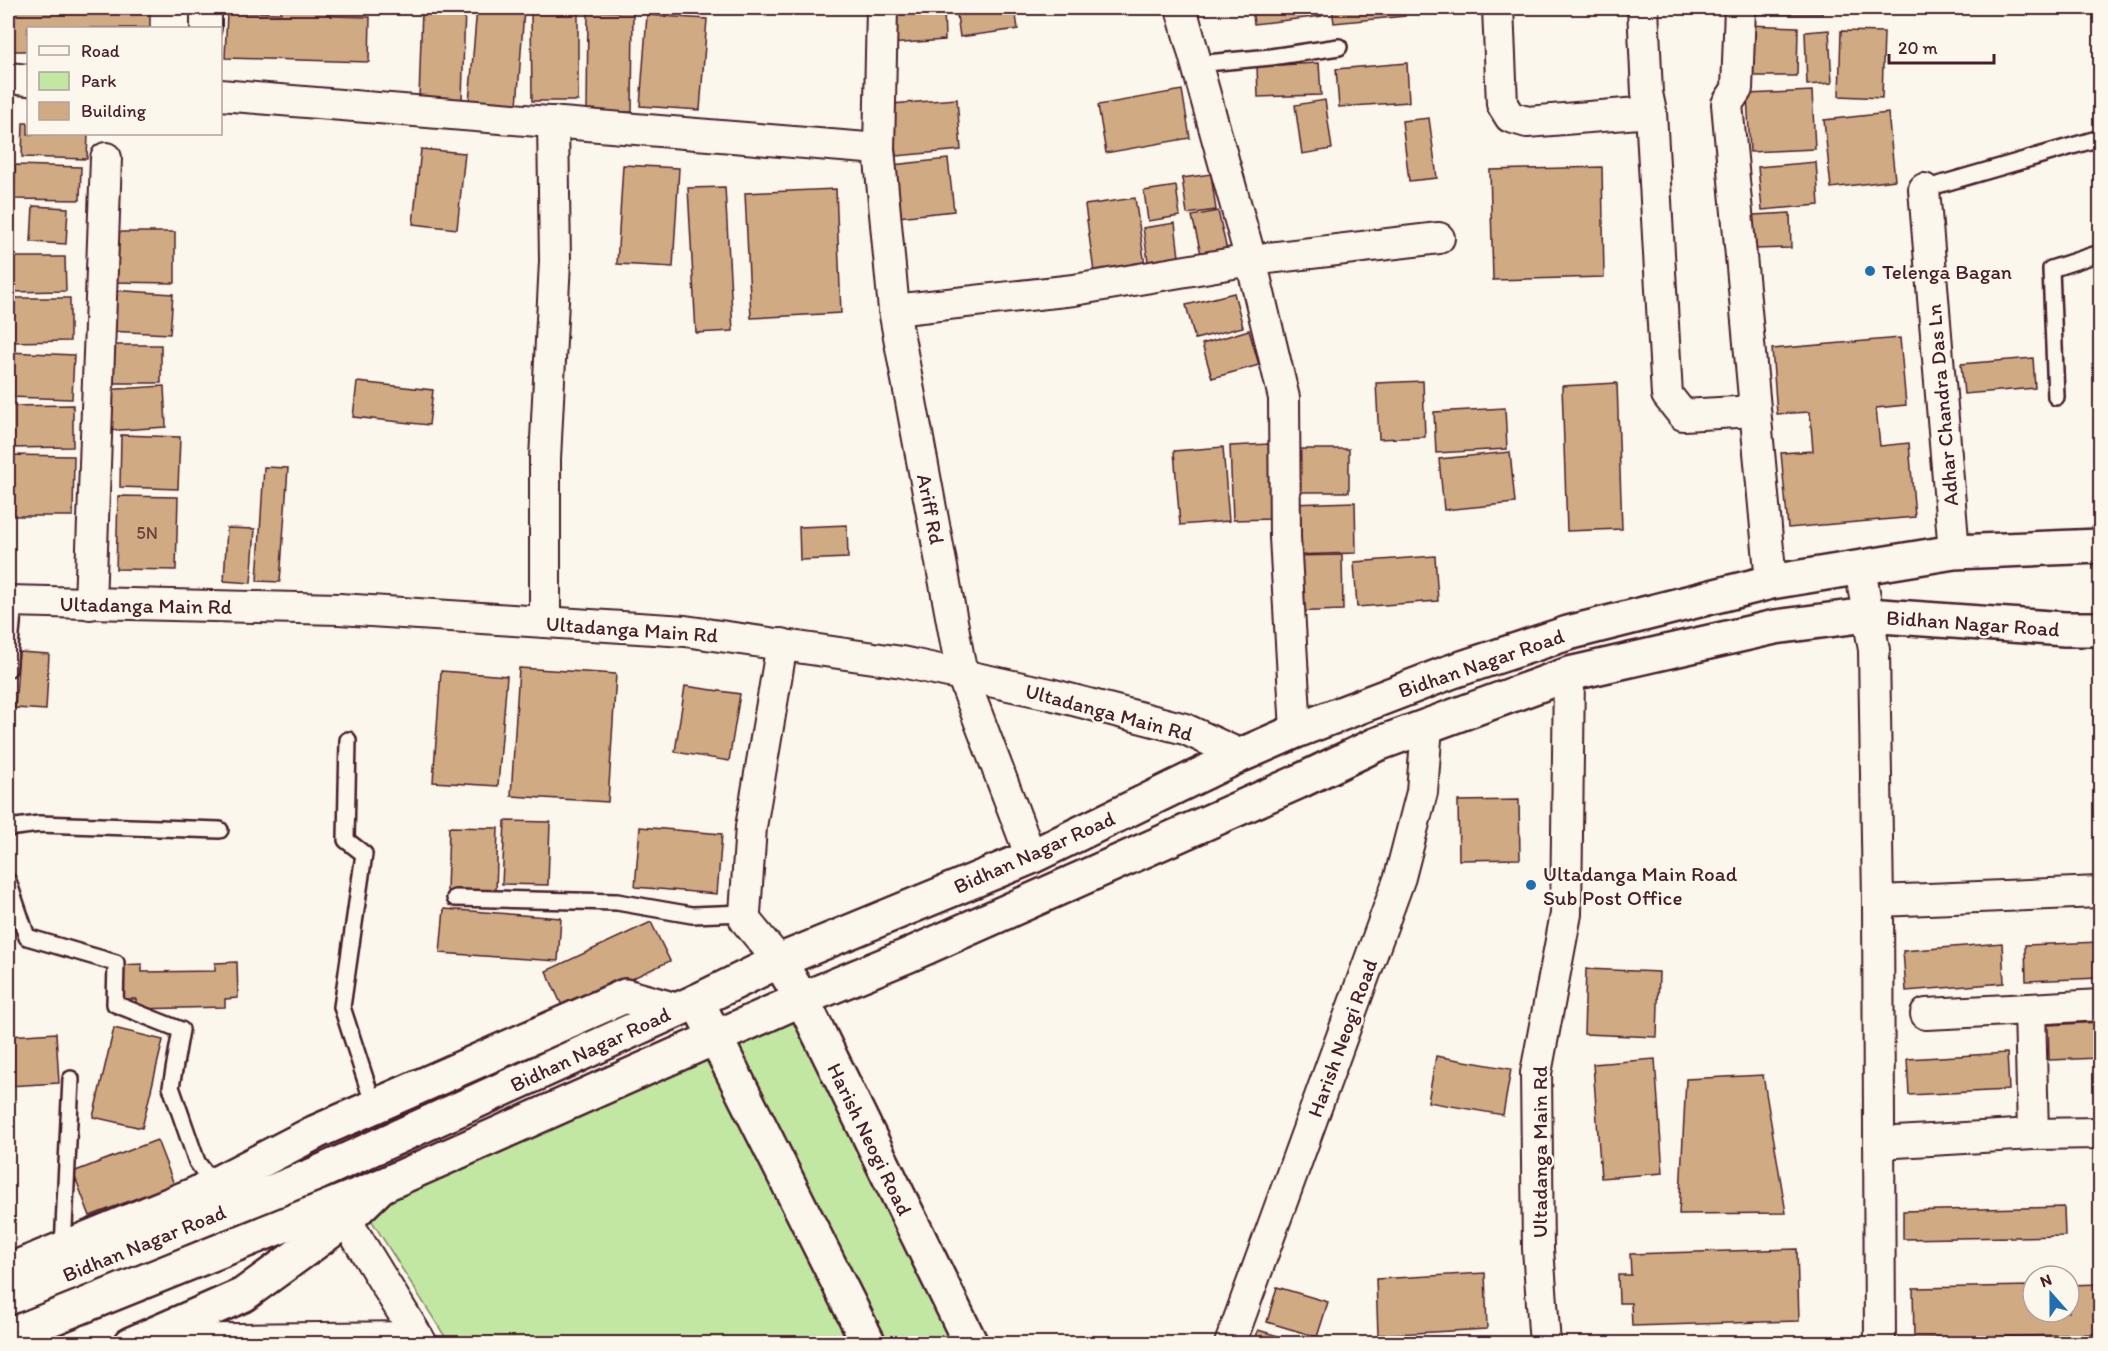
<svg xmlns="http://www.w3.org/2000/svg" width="2108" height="1351" font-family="Itim,sans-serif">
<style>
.green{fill:#c1e7a2;stroke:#868366;stroke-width:1.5}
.building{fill:#d0aa82;stroke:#4a1f2b;stroke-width:1.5}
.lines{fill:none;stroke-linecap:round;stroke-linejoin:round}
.lane-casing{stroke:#4a1f2b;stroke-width:20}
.street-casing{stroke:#4a1f2b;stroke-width:34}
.secondary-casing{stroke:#4a1f2b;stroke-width:38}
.primary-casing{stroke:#4a1f2b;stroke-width:38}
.lane{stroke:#fbf7ec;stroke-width:15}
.street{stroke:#fbf7ec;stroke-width:30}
.secondary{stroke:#fbf7ec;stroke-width:33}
.primary{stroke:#fbf7ec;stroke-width:33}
.poi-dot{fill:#1f6fb2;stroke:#fbf7ec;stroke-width:2}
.labels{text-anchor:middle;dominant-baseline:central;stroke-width:5;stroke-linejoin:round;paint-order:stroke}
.number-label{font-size:18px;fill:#6c4241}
.poi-label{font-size:21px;fill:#4a1f2b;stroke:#fbf7ec;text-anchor:start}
.street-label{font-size:21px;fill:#4a1f2b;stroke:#fbf7ec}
</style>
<rect width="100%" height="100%" fill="#fbf7ec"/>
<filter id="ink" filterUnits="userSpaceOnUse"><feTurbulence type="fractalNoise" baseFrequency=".0167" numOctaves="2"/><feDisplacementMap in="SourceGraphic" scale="12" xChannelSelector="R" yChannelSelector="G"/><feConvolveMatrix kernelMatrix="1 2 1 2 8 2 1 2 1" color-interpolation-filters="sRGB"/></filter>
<g filter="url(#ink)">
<g class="green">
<path d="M792,1003L960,1343H889L731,1034Z"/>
<path d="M709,1046L862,1343H449L368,1215L416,1175Z"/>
</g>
<g class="building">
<path d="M8,8H150V28H28V51H8Z"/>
<path d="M281,8H331V16L370,17L369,62L225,58L227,12L281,13Z"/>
<path d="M422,8H465L462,100L419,99Z"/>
<path d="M477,8L524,10L517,106L469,102Z"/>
<path d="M531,8H578V101H532Z"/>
<path d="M887,8H944L945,40L889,44Z"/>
<path d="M956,8H1015L1018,29L960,37Z"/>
<path d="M1252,8H1321L1322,16L1254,24Z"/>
<path d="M1332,8H1404L1405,16L1334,23Z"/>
<rect x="1756" y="8" width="66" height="6"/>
<path d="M588,11L633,12L632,112H587Z"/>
<path d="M647,15L707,19L700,110L640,106Z"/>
<path d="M1746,25L1798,27L1797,76H1745Z"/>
<path d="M1829,30L1832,83L1807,85L1805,32Z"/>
<path d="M1841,31L1884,32L1882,98L1839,96Z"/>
<path d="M1319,63L1321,95L1258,97L1257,66Z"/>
<path d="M1407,63L1409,102L1339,107L1336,69Z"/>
<path d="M1182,90L1190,138L1106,153L1098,105Z"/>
<path d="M1812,91L1815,149L1750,152L1747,94Z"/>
<path d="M957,99L961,150L896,156L891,104Z"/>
<path d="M1325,100L1332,149L1302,154L1295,105Z"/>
<path d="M1888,113L1895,180L1831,188L1824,120Z"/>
<path d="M1429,118L1437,178L1409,181L1402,121Z"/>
<path d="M23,123H28V134H88L87,159L22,157Z"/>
<path d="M421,149L465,153L457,229L413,224Z"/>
<path d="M948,159L954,211L898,217L892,165Z"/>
<path d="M1816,162L1819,205L1762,210L1758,167Z"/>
<path d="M15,165L81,167L80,200L14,199Z"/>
<path d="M623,165L679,168L673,267L617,264Z"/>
<path d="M1602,167L1604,277L1493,280L1490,170Z"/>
<path d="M1211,174L1216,210L1187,214L1182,178Z"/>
<path d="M1176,186L1180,216L1148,221L1144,191Z"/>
<path d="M725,187L733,331L696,333L688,188Z"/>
<path d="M836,189L841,313L751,318L745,193Z"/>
<path d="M1135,198L1145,265L1094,272L1085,205Z"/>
<path d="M33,206L68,208L66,244L31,242Z"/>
<path d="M1218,211L1229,259L1203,262L1192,216Z"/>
<path d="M1790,213L1791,248L1755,249L1753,215Z"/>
<path d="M1175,223L1179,257L1148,261L1143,228Z"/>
<path d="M110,232H175V283L110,282Z"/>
<path d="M8,257H65L66,291L8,292Z"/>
<path d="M110,290L173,294L170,334L107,331Z"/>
<path d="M1234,293L1243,327L1195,339L1186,305Z"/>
<path d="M8,298H70V341L8,342Z"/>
<path d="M1249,330L1259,365L1212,378L1202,344Z"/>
<path d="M1900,338L1906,405L1876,408L1880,446L1909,443L1915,517L1788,528L1781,453L1813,451L1810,412L1777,414L1772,349Z"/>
<rect x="103" y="345" width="58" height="38"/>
<path d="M8,352L74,355L72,399L8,397Z"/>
<path d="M2033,358L2035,388L1964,394L1961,364Z"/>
<path d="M1423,381L1425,437L1379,439L1376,383Z"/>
<path d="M357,382L433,390L429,425L353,417Z"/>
<path d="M1617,383L1622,529L1567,531L1562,386Z"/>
<path d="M164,386L166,427L105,431L103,390Z"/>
<path d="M73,405V447L8,448V406Z"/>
<path d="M1505,408L1507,449L1436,453L1434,412Z"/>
<path d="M121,435L180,437L178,489L120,487Z"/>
<path d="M1269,444L1273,519L1233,520L1230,446Z"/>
<path d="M1223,447L1229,521L1180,525L1174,451Z"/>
<rect x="1289" y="449" width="60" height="43"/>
<path d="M1510,452L1515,503L1444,510L1439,459Z"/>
<path d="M8,455L74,456L73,516H8Z"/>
<path d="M264,467L288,468L280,582L257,581Z"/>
<path d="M118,496L178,497L176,570L116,569Z"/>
<path d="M1355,502L1356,553L1291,555L1289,504Z"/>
<path d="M847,525L848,558L800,560L799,527Z"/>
<path d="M227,528L255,529L251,583L224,581Z"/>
<path d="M1342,555L1343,610L1290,612L1289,556Z"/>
<path d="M1435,556L1438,601L1357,607L1354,562Z"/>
<path d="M19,652L49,654L46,710L15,708Z"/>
<path d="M519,668L616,674L608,802L511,796Z"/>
<path d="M441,671L507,676L498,786L433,782Z"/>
<path d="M685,686L740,694L729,761L675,752Z"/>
<path d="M1519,800L1520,859L1459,860L1458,801Z"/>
<path d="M505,821L550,822L548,885L502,884Z"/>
<path d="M449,827L498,828L496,892L447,891Z"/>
<path d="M640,827L722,834L717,894L635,887Z"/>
<path d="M444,909L561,918L558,961L440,953Z"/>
<path d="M651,922L670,961L564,1010L546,971Z"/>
<path d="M2100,942V978L2026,981L2025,945Z"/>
<path d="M2002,943L2004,983L1906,991L1903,951Z"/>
<path d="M237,962L238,998L225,999V1007L136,1009V999H120V965L142,964V972L215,971V963Z"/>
<path d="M1586,969L1659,972L1657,1037L1584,1034Z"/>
<path d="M2100,1022V1058L2049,1060L2048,1025Z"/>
<path d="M114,1028L163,1040L142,1128L93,1117Z"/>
<path d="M56,1033L59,1083L8,1086V1036Z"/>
<path d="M2007,1053L2009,1090L1909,1095L1907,1059Z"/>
<path d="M1436,1056L1511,1069L1503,1115L1428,1102Z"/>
<path d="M1655,1059L1663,1173L1601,1178L1593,1064Z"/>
<path d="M1763,1075L1786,1213L1679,1214L1686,1079Z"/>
<path d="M157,1140L174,1184L90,1216L73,1172Z"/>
<path d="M2064,1207L2065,1236L1903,1239V1211Z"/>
<path d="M1797,1249L1799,1321L1632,1326L1631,1303H1619L1618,1275H1631L1630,1254Z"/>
<path d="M1485,1273L1487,1329L1378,1335L1376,1279Z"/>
<path d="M2100,1284V1334L1914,1339L1913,1288L2033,1286V1312H2069V1285Z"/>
<path d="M1277,1287L1328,1302L1317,1337L1267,1322Z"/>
<path d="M1258,1330L1305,1344H1254Z"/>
</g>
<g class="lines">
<defs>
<g id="lane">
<path d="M1196,64L1271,57L1339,47"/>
<path d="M1924,189L2100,138"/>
<path d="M2056,397L2051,269L2100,253"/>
<path d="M8,669L14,601"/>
<path d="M348,740L346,840L364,854L342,1007L374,1106"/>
<path d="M8,828L39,824L220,830"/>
<path d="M8,881L27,937L116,963L115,1004L181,1030L171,1087L197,1162L213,1184"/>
<path d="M455,898L617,902L692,915L745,913"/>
<path d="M63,1248L71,1079"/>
</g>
<g id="street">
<path d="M206,8V28"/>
<path d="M882,8L879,149L894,310L962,675L1031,857"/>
<path d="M1181,8L1251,260L1284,398L1285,537L1296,731"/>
<path d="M1498,8L1502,104L1510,117L1527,122L1651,112"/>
<path d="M1643,8L1647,93L1651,112L1667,395L1683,415L1755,411"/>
<path d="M1740,8L1737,89L1727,104L1771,582"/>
<path d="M8,78L28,80"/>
<path d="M220,95L879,149"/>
<path d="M1924,189L1954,552"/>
<path d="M894,310L1074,290L1251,260L1439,238"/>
<path d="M1860,568L1874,650L1878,901L1880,1344"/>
<path d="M8,601L339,609L685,631L902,662L1050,694L1185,729L1241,755"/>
<path d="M90,604L106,158"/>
<path d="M545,622V459L555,261L553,122"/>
<path d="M1878,901L2100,892"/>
<path d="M779,961L745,920V913L751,827L782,644"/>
<path d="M1926,1014L2030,1009"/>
<path d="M2033,1134L2030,1009L2100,1005"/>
<path d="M1879,1143L2033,1134L2100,1133"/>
<path d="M346,1220L422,1344"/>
<path d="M141,1340L418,1337"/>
<path d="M1230,1344L1400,877L1422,792L1427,726"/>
<path d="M1545,1344L1538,1249L1536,1073L1566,914L1569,674"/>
</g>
<g id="secondary">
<path d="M779,961L802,999L971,1344"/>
<path d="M697,1001L869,1344"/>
<path d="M8,1271L198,1193L316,1132L625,996L675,1010"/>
<path d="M131,1344L243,1295L346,1220L381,1186"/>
</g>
<g id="primary">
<path d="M8,1298L316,1174L697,1001L779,961L1031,857L1241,755L1296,731L1450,672L1568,633L1771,582L1954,552L2100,546"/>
<path d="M8,1336L381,1186L802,999L909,955L1298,782L1375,745L1569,674L1775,627L1867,615L2065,629H2100"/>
</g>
</defs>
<use href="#lane" class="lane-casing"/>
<use href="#street" class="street-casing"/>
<use href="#secondary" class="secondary-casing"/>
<use href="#primary" class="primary-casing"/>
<use href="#lane" class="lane"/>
<use href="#street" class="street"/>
<use href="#secondary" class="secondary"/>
<use href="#primary" class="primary"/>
</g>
</g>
<g class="poi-dot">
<circle cx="1870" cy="271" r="6"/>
<circle cx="1531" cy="885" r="6"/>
</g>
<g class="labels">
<g class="number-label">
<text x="147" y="533">5N</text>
</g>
<g class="poi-label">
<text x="1882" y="271">Telenga Bagan</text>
<text x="1543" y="873">Ultadanga Main Road<tspan x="1543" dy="24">Sub Post Office</tspan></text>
</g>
<g class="street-label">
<text transform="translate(1942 405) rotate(-95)">Adhar Chandra Das Ln</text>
<text transform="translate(931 509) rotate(79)">Ariff Rd</text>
<text transform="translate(146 605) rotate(1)">Ultadanga Main Rd</text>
<text transform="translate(1973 623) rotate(4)">Bidhan Nagar Road</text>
<text transform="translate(632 629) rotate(4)">Ultadanga Main Rd</text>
<text transform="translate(1481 663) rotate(-19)">Bidhan Nagar Road</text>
<text transform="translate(1109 712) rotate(15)">Ultadanga Main Rd</text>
<text transform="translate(1034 852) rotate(-24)">Bidhan Nagar Road</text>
<text transform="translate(1342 1038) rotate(-70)">Harish Neogi Road</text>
<text transform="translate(590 1049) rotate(-25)">Bidhan Nagar Road</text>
<text transform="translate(870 1139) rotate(64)">Harish Neogi Road</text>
<text transform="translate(1539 1152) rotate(-90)">Ultadanga Main Rd</text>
<text transform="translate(144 1243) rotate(-22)">Bidhan Nagar Road</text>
</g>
</g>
<rect width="2108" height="1351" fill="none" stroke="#fbf7ec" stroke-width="30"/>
<rect x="15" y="15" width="2078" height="1321" fill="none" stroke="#4a1f2b" stroke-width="2" filter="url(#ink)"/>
<rect x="27" y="27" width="195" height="108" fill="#fbf7ec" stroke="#b4a19f" stroke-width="1.5"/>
<rect x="39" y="46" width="30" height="9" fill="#fbf7ec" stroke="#b4a19f" stroke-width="1.5"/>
<text x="81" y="57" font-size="18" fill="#4a1f2b">Road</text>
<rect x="39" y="72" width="30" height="18" fill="#c1e7a2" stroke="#b4a19f" stroke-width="1.5"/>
<text x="81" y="87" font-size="18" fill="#4a1f2b">Park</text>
<rect x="39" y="102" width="30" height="18" fill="#d0aa82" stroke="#b4a19f" stroke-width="1.5"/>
<text x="81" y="117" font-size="18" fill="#4a1f2b">Building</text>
<g transform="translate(2051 1294) rotate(339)"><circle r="28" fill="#fbf7ec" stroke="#b4a19f" stroke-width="1.5"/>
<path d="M0-4.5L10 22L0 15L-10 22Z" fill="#1f6fb2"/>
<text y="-9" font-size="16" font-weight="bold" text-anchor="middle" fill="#4a1f2b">N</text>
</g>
<path d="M1889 54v9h105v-9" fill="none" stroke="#4a1f2b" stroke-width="3"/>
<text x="1898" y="54" font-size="18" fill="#4a1f2b" stroke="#fbf7ec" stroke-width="4.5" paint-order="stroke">20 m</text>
</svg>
